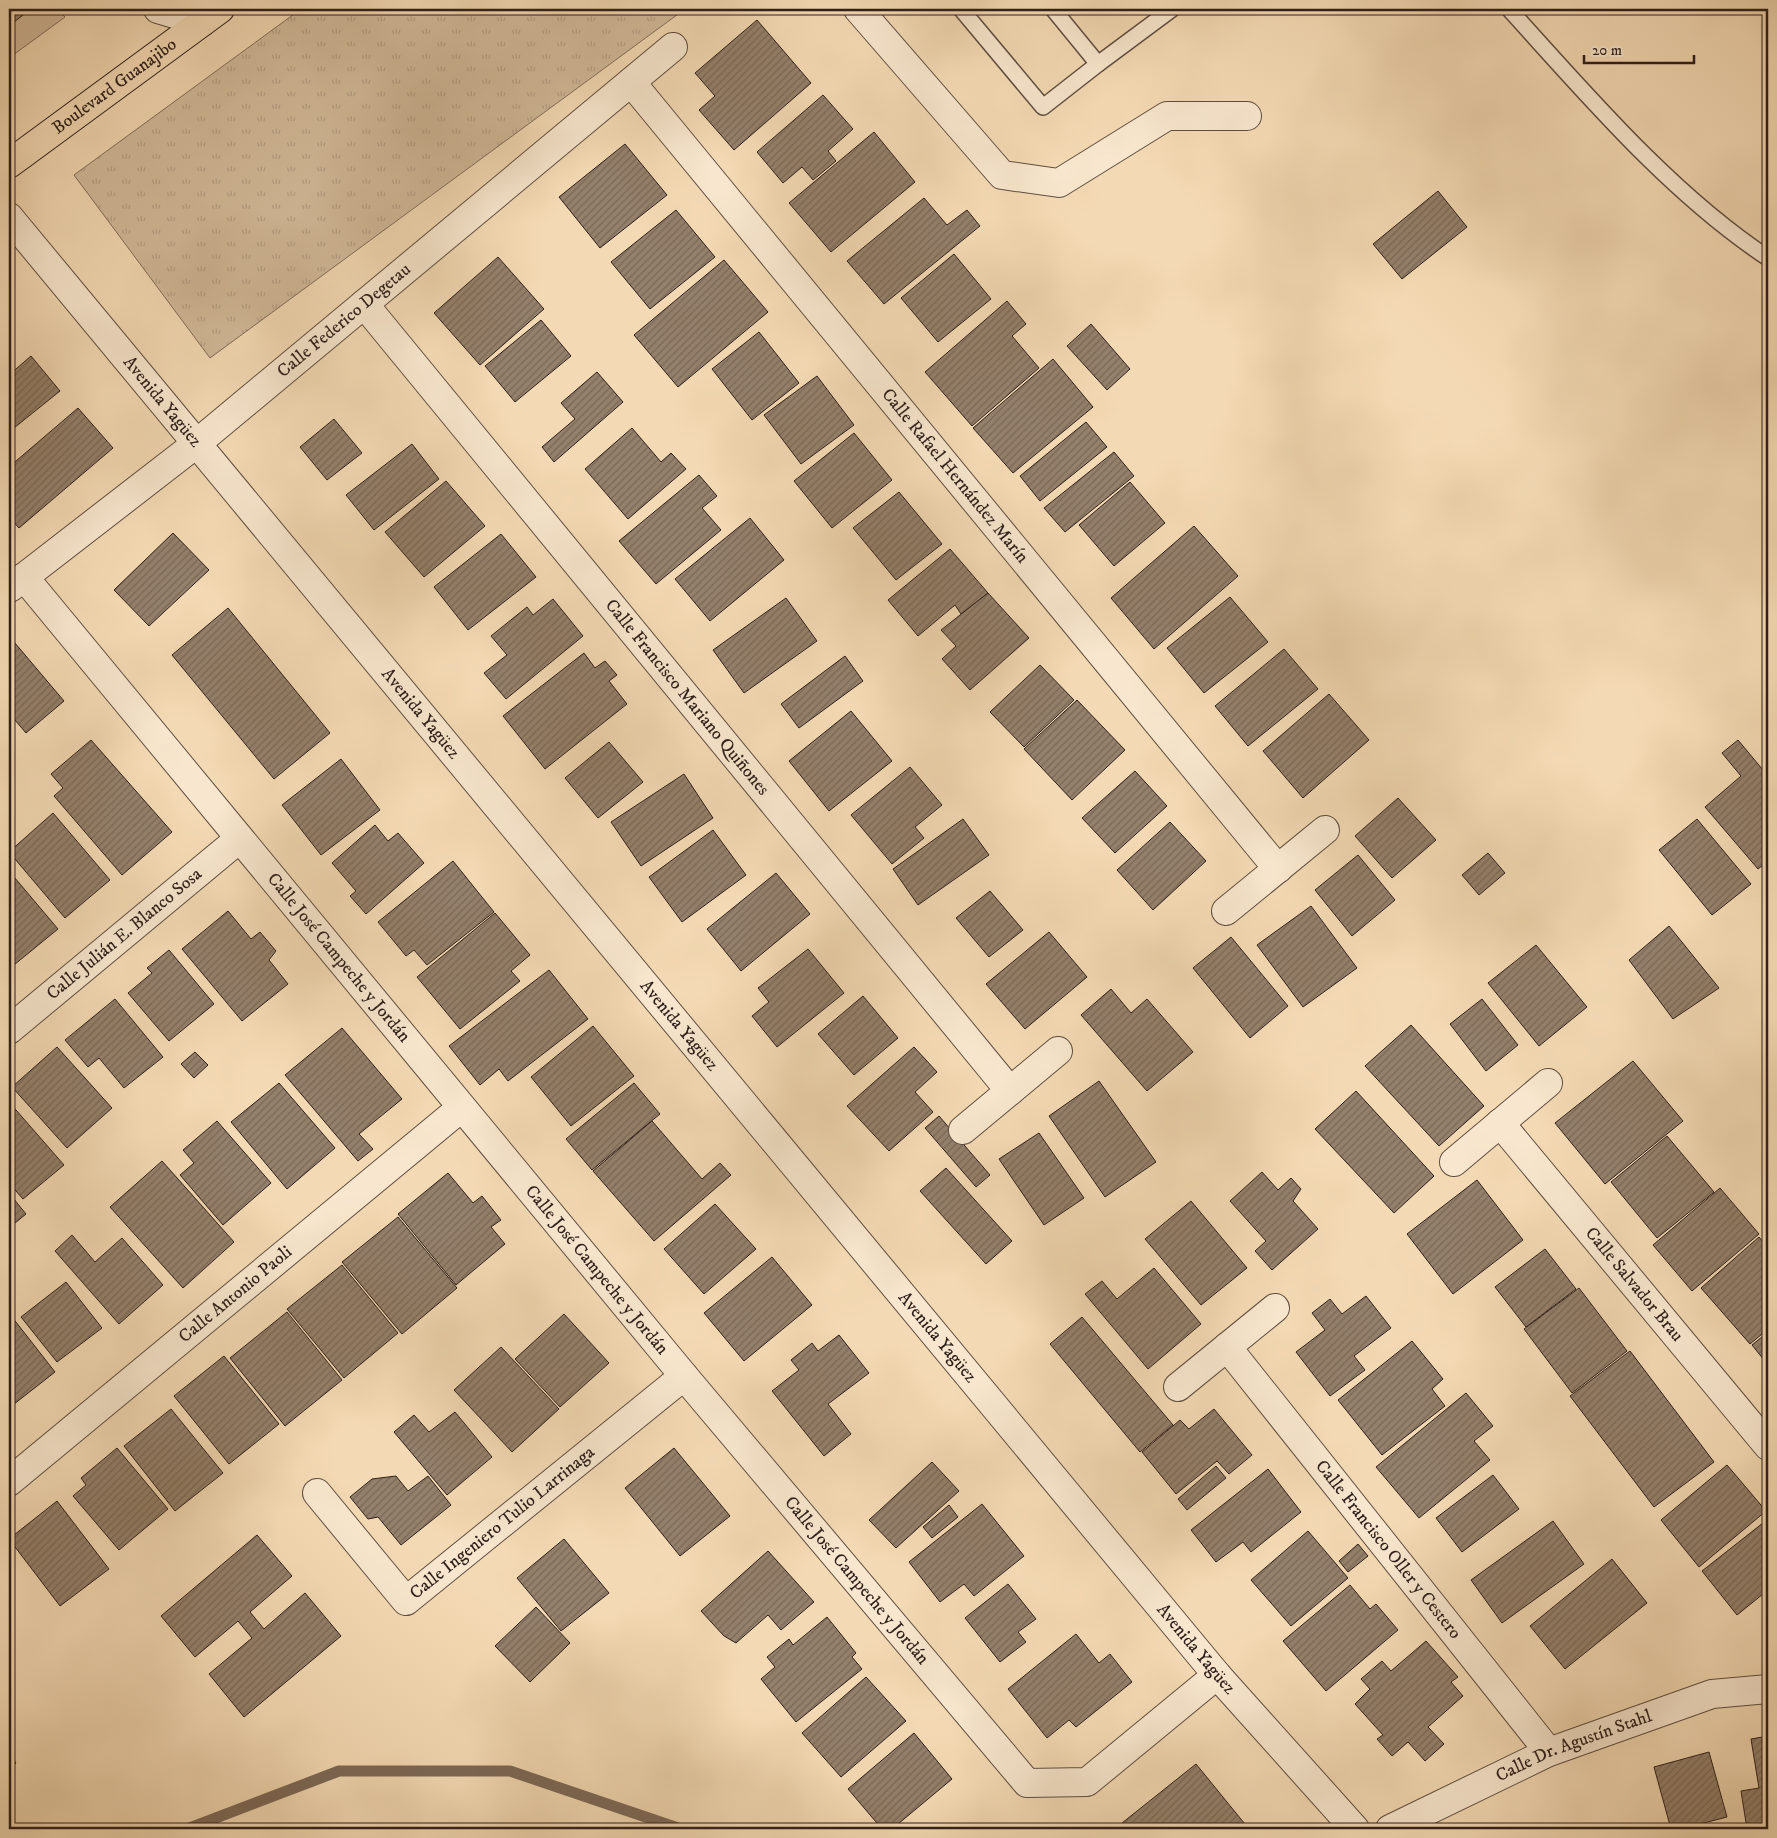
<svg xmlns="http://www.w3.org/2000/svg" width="1777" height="1838" font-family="'IM FELL DW Pica',serif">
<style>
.grass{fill:url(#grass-tufts);stroke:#806c5a}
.park{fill:#d2ba9a;stroke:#806c5a}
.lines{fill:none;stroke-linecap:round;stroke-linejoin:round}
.stream{stroke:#7c6958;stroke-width:11}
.building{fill:url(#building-hatch);stroke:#2d1f1b}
.lane-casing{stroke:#5f4e41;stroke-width:18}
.street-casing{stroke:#5f4e41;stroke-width:30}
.primary-casing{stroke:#2d1f1b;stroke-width:30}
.lane{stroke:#f8e7ce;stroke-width:15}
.street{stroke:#f8e7ce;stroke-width:28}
.primary{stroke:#f4dab4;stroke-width:28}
.labels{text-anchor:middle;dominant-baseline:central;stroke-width:5;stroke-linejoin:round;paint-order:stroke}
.street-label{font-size:18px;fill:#2d1f1b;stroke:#f8e7ce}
</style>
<defs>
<pattern id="grass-tufts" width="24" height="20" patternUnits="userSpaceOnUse" patternTransform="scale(1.25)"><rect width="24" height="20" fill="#d2ba9a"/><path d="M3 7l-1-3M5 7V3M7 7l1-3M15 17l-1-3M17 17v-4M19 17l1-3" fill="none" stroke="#b59f84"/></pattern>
<pattern id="building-hatch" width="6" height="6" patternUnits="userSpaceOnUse" patternTransform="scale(1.25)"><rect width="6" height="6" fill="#94806b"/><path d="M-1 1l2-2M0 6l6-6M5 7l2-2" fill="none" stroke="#796857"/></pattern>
</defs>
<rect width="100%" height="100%" fill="#f4dab4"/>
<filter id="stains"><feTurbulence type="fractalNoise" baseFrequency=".004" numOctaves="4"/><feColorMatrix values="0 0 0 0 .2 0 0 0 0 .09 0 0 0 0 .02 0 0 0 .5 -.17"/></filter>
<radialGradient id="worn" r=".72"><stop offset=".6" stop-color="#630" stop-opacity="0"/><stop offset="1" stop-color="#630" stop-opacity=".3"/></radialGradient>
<path class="grass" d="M301,9H685L210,358L74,175Z"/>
<path class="park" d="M9,9H57L65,17L9,58Z"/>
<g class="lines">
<path class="stream" d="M187,1829L339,1771H510L681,1829"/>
</g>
<g class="building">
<path d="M9,9H31L10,25Z"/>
<path d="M757,20L811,83L734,150L699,110L715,96L695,73Z"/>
<path d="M823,95L853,129L828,151L836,161L813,180L802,167L783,183L757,152Z"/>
<path d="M874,132L915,182L831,252L789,203Z"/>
<path d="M625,144L667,195L600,248L559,197Z"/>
<path d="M1438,191L1467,227L1402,279L1373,244Z"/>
<path d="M924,198L947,225L967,210L980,226L884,304L847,261Z"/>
<path d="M676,210L715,257L650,309L611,262Z"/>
<path d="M954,254L991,299L938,342L901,298Z"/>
<path d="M498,257L544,309L480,365L434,313Z"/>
<path d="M724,260L768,312L678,387L634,335Z"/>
<path d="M1007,301L1026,324L1012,336L1039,368L972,426L925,372Z"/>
<path d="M541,320L571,356L515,402L485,366Z"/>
<path d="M1091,324L1130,369L1107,390L1067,346Z"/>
<path d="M759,332L799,383L752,420L712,369Z"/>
<path d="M31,356L60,391L9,432V375Z"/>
<path d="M1053,359L1093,407L1013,473L973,428Z"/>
<path d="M597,372L623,402L554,462L542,447L575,419L561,403Z"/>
<path d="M817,376L854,425L801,464L764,415Z"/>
<path d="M78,408L113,448L19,528L9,517V467Z"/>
<path d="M334,419L362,453L327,480L300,447Z"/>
<path d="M1086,422L1107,447L1040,501L1020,476Z"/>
<path d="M632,428L661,462L671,453L686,469L628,519L585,469Z"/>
<path d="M854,433L892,480L832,528L794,481Z"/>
<path d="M412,444L439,479L374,530L346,495Z"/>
<path d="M1114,452L1134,476L1065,532L1044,508Z"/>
<path d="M699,475L717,496L702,508L721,530L656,584L619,541Z"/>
<path d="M446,481L485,526L424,577L385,532Z"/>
<path d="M1130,482L1165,523L1114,566L1079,525Z"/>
<path d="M899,492L942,544L896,580L853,528Z"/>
<path d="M750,518L784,560L710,621L675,579Z"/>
<path d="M1194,526L1238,576L1154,649L1111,598Z"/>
<path d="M173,533L209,570L149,626L114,590Z"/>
<path d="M501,534L536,577L468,630L434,587Z"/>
<path d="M950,549L988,593L961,614L955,605L918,636L888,600Z"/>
<path d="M988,593L1029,638L970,690L942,659L956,646L941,630Z"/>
<path d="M1230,597L1268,642L1204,693L1167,648Z"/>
<path d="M786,598L817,641L744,693L713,650Z"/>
<path d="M553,599L583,636L506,699L484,673L507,655L491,636L527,607L533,615Z"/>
<path d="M228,608L330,733L274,779L172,655Z"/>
<path d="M9,636L64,701L26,733L9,713Z"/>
<path d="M1284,649L1318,689L1248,746L1215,706Z"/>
<path d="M584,653L595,668L605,661L617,675L609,681L627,704L545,769L503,716Z"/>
<path d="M845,656L863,681L799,728L781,704Z"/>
<path d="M1040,665L1074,700L1024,747L990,712Z"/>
<path d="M1329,694L1369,740L1303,798L1263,751Z"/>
<path d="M1077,700L1125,750L1072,800L1024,749Z"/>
<path d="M851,711L892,761L829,811L789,761Z"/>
<path d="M91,740L172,832L122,875L54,796L63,788L51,774Z"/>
<path d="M1738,740L1768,776V861L1758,869L1705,807L1741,776L1722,753Z"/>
<path d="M609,742L643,782L598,818L565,778Z"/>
<path d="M341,759L380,810L321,855L282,805Z"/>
<path d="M910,767L942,805L915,827L924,838L892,864L851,815Z"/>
<path d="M1135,771L1167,806L1115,853L1082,818Z"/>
<path d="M684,774L713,818L641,866L611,822Z"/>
<path d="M1398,798L1436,840L1392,878L1355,836Z"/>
<path d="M53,813L110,880L65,918L9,852Z"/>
<path d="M963,819L989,855L918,905L893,869Z"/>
<path d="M1697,819L1751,884L1712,915L1659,850Z"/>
<path d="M1170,822L1206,861L1153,910L1117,870Z"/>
<path d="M375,825L388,841L398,833L424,863L366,914L350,896L356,891L332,863Z"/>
<path d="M713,830L746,875L682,922L649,877Z"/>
<path d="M1488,853L1505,873L1479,895L1462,875Z"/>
<path d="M1358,855L1395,900L1352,936L1315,890Z"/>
<path d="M453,861L494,912L427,965L414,950L406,956L378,922Z"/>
<path d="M9,871L58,929L9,969Z"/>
<path d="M776,873L810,914L741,971L707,929Z"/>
<path d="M990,891L1023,930L989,957L956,918Z"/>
<path d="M1311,906L1357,968L1303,1007L1257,945Z"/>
<path d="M228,911L251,939L260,932L276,951L269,960L288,984L242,1021L182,949Z"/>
<path d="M495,913L530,955L511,971L520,981L460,1029L417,977Z"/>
<path d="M1669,926L1719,988L1673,1019L1629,960Z"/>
<path d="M1049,932L1087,977L1025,1029L986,984Z"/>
<path d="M1231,937L1288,1006L1250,1038L1193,968Z"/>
<path d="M1536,945L1587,1007L1539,1046L1488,983Z"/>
<path d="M808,949L844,993L777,1047L752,1016L769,1002L758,988Z"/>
<path d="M169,950L214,1004L169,1041L128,993L152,973L147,968Z"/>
<path d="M549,970L588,1019L508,1081L499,1069L480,1085L449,1046Z"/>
<path d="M1111,989L1131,1013L1147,999L1193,1052L1147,1091L1081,1015Z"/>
<path d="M863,996L898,1038L854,1075L818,1034Z"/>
<path d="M115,999L163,1057L124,1088L99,1058L88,1067L65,1040Z"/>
<path d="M1482,999L1518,1045L1486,1071L1450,1024Z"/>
<path d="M1411,1025L1484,1106L1439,1146L1365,1066Z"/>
<path d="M593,1026L634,1076L571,1126L531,1077Z"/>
<path d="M342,1028L402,1099L359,1134L373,1149L358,1161L285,1075Z"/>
<path d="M57,1047L112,1108L67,1148L12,1087Z"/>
<path d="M914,1047L937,1072L915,1092L933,1112L889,1151L847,1106Z"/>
<path d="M195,1052L208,1065L194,1078L181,1064Z"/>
<path d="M1633,1061L1683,1121L1605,1184L1555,1123Z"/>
<path d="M1099,1081L1156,1162L1105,1197L1049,1116Z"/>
<path d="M279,1083L335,1148L287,1189L231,1122Z"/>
<path d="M634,1083L660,1114L592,1170L566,1139Z"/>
<path d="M1356,1091L1434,1176L1394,1213L1315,1129Z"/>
<path d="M9,1102L64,1165L23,1199L9,1183Z"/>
<path d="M939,1116L990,1175L976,1187L925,1128Z"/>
<path d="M217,1121L271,1183L223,1225L180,1175L194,1163L183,1150Z"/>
<path d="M652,1121L702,1179L720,1163L731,1175L654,1241L593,1171Z"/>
<path d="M1039,1133L1084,1198L1044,1225L999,1159Z"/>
<path d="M1667,1136L1714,1192L1657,1238L1611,1182Z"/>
<path d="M162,1161L234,1242L183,1288L110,1207Z"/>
<path d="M946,1168L1012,1241L986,1264L920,1191Z"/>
<path d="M1262,1172L1278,1190L1291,1178L1301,1189L1293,1201L1318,1229L1272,1270L1255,1251L1266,1241L1230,1201Z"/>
<path d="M448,1173L473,1203L482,1196L501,1220L491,1227L505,1244L456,1285L398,1214Z"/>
<path d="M1477,1180L1523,1240L1453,1294L1407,1234Z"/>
<path d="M1720,1188L1759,1234L1692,1291L1653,1245Z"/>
<path d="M9,1193L26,1214L9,1228Z"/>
<path d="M1191,1201L1247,1268L1201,1305L1145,1239Z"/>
<path d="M715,1204L756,1249L704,1294L664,1249Z"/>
<path d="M398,1217L457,1288L402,1334L342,1262Z"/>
<path d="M72,1235L95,1262L122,1238L163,1285L119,1324L55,1251Z"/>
<path d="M1759,1237L1768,1248V1329L1750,1344L1701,1288Z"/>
<path d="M1545,1249L1576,1289L1526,1327L1495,1287Z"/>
<path d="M772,1257L812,1305L744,1361L704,1313Z"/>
<path d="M342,1265L398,1333L344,1378L287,1309Z"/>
<path d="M1154,1268L1201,1324L1148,1369L1085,1294L1102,1281L1117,1299Z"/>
<path d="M66,1282L102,1328L57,1362L21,1317Z"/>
<path d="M1579,1288L1627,1351L1572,1393L1524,1329Z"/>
<path d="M1366,1296L1391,1328L1354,1356L1365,1370L1330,1396L1296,1352L1325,1330L1312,1313L1330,1299L1342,1314Z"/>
<path d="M287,1312L342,1380L285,1426L230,1358Z"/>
<path d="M564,1314L609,1363L560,1407L515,1359Z"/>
<path d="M12,1317L55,1372L9,1408V1319Z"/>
<path d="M1082,1317L1173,1425L1140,1452L1050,1344Z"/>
<path d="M1768,1332V1365L1752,1345Z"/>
<path d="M839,1335L869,1373L828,1404L851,1434L824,1456L772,1391L799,1370L791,1360L812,1343L818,1351Z"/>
<path d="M1412,1341L1443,1379L1432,1389L1445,1406L1382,1455L1338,1400Z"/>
<path d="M501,1347L559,1409L512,1452L454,1390Z"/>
<path d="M1630,1351L1714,1462L1654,1507L1570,1396Z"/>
<path d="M224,1356L279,1424L229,1464L174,1396Z"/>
<path d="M1466,1393L1493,1426L1474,1441L1490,1460L1419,1518L1376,1467Z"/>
<path d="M171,1409L223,1473L175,1511L124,1446Z"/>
<path d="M1214,1409L1252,1455L1229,1474L1217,1461L1176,1494L1142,1452L1180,1420L1189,1429Z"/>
<path d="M455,1412L492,1457L447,1495L394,1432L414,1415L429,1432Z"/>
<path d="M117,1448L168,1509L119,1550L73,1496L86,1485L81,1478Z"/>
<path d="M674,1448L730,1516L680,1556L625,1488Z"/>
<path d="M932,1462L959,1491L896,1548L869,1520Z"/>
<path d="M1727,1465L1766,1511L1699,1567L1661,1520Z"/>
<path d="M1216,1466L1226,1478L1187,1510L1178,1499Z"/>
<path d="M1268,1469L1301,1512L1251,1552L1243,1542L1216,1562L1191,1530Z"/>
<path d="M1493,1475L1519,1509L1462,1552L1436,1518Z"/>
<path d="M396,1476L408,1491L428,1476L451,1505L401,1545L378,1517L368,1519L350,1497L372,1479Z"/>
<path d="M57,1501L109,1569L60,1606L9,1539Z"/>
<path d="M982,1504L1024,1556L974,1596L964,1584L940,1602L909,1562Z"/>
<path d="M949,1505L958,1517L932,1538L923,1527Z"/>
<path d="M1768,1519V1590L1737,1615L1702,1571Z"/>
<path d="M1553,1521L1584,1564L1502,1623L1471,1580Z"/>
<path d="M1308,1531L1348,1578L1291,1626L1251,1580Z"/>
<path d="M257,1535L292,1576L250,1612L264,1629L305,1593L341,1636L244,1717L209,1674L252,1638L238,1621L195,1657L161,1616Z"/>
<path d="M564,1539L609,1593L561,1631L517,1578Z"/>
<path d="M1358,1544L1368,1556L1348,1572L1339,1561Z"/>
<path d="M768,1551L814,1602L781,1630L768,1615L736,1643L724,1636L701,1611Z"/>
<path d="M1612,1559L1647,1603L1565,1669L1530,1626Z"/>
<path d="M1008,1584L1036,1619L1018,1632L1026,1642L1000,1662L965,1618Z"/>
<path d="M1350,1585L1370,1609L1376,1604L1398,1630L1326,1691L1283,1641Z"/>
<path d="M536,1607L570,1643L530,1682L495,1646Z"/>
<path d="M827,1617L856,1653L852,1657L862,1669L796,1722L761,1679L775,1667L767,1657L789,1639L793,1645Z"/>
<path d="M1076,1634L1099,1663L1110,1654L1132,1682L1076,1727L1069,1720L1047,1738L1008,1689Z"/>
<path d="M1426,1641L1458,1677L1451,1682L1463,1696L1428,1727L1444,1744L1425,1761L1408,1742L1392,1756L1377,1739L1383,1735L1355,1704L1370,1689L1361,1679L1382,1661L1391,1671Z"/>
<path d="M866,1677L906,1721L841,1777L802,1733Z"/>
<path d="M914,1733L952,1779L892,1829H882L848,1789Z"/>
<path d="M1768,1736V1829H1747L1741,1791L1759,1788L1751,1739Z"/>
<path d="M1709,1752L1727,1817L1681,1829H1671L1654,1767Z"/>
<path d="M9,1754L16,1763L9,1769Z"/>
<path d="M1196,1764L1249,1829H1127L1122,1823Z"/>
</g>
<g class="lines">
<defs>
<g id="lane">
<path d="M961,9L1043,107L1098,64L1053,9"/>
<path d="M1509,9C1587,95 1671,194 1768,258"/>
<path d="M1098,64L1172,9"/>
</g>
<g id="street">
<path d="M158,9L202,22"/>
<path d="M858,9L1002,175L1059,183L1167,116H1247"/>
<path id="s1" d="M631,82L1278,869"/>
<path id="s2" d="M9,217L1217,1675L1355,1829"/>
<path id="s3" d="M364,304L1010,1091"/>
<path id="s4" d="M24,577L684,1376L1027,1783L1087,1782L1217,1675"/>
<path id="s5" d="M10,588L196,444L673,47"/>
<path d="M1226,911L1325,830"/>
<path id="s6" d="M9,1030L239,839"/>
<path id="s7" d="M1500,1123L1768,1446"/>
<path d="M963,1130L1058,1051"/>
<path d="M1454,1162L1548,1083"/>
<path id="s8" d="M1227,1347L1549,1752"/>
<path d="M1178,1387L1275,1308"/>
<path id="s9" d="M9,1482L461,1108"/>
<path id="s10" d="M317,1493L406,1601L684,1376"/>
<path id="s11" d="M1390,1829L1549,1752L1712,1694L1768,1689"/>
</g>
<g id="primary">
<path id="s12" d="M9,164L220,9"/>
</g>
</defs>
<use href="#lane" class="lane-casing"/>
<use href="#street" class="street-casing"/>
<use href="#primary" class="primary-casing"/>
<use href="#lane" class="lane"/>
<use href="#street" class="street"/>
<use href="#primary" class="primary"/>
</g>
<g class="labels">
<g class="street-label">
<text stroke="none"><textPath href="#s12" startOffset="131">Boulevard Guanajibo</textPath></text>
<text stroke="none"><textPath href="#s5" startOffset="428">Calle Federico Degetau</textPath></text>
<text stroke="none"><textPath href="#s2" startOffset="240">Avenida Yagüez</textPath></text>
<text stroke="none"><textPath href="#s1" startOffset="510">Calle Rafael Hernández Marín</textPath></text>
<text stroke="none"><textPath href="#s3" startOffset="509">Calle Francisco Mariano Quiñones</textPath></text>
<text stroke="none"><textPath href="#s2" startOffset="645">Avenida Yagüez</textPath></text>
<text stroke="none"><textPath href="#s6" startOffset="150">Calle Julián E. Blanco Sosa</textPath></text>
<text stroke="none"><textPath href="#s4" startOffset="494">Calle José Campeche y Jordán</textPath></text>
<text stroke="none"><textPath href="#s2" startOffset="1050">Avenida Yagüez</textPath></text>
<text stroke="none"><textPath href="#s4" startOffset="899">Calle José Campeche y Jordán</textPath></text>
<text stroke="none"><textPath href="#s7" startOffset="210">Calle Salvador Brau</textPath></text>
<text stroke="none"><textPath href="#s9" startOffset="294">Calle Antonio Paoli</textPath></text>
<text stroke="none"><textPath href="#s2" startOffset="1455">Avenida Yagüez</textPath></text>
<text stroke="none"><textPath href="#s10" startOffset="264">Calle Ingeniero Tulio Larrinaga</textPath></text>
<text stroke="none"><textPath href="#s8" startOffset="259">Calle Francisco Oller y Cestero</textPath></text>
<text stroke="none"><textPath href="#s4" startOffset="1304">Calle José Campeche y Jordán</textPath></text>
<text stroke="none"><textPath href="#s2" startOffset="1860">Avenida Yagüez</textPath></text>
<text stroke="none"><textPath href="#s11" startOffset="202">Calle Dr. Agustín Stahl</textPath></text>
</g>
</g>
<rect width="1777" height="1838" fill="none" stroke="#f4dab4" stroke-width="30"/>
<rect x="10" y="10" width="1757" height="1818" fill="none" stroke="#2d1f1b" stroke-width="2.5"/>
<rect x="15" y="15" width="1747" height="1808" fill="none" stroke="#2d1f1b"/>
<path d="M1584 55v8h110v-8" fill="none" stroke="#2d1f1b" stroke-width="2.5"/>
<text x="1592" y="55" font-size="15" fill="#2d1f1b" stroke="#f8e7ce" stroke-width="4" paint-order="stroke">20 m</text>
<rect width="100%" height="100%" filter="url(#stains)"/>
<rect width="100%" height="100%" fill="url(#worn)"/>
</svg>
